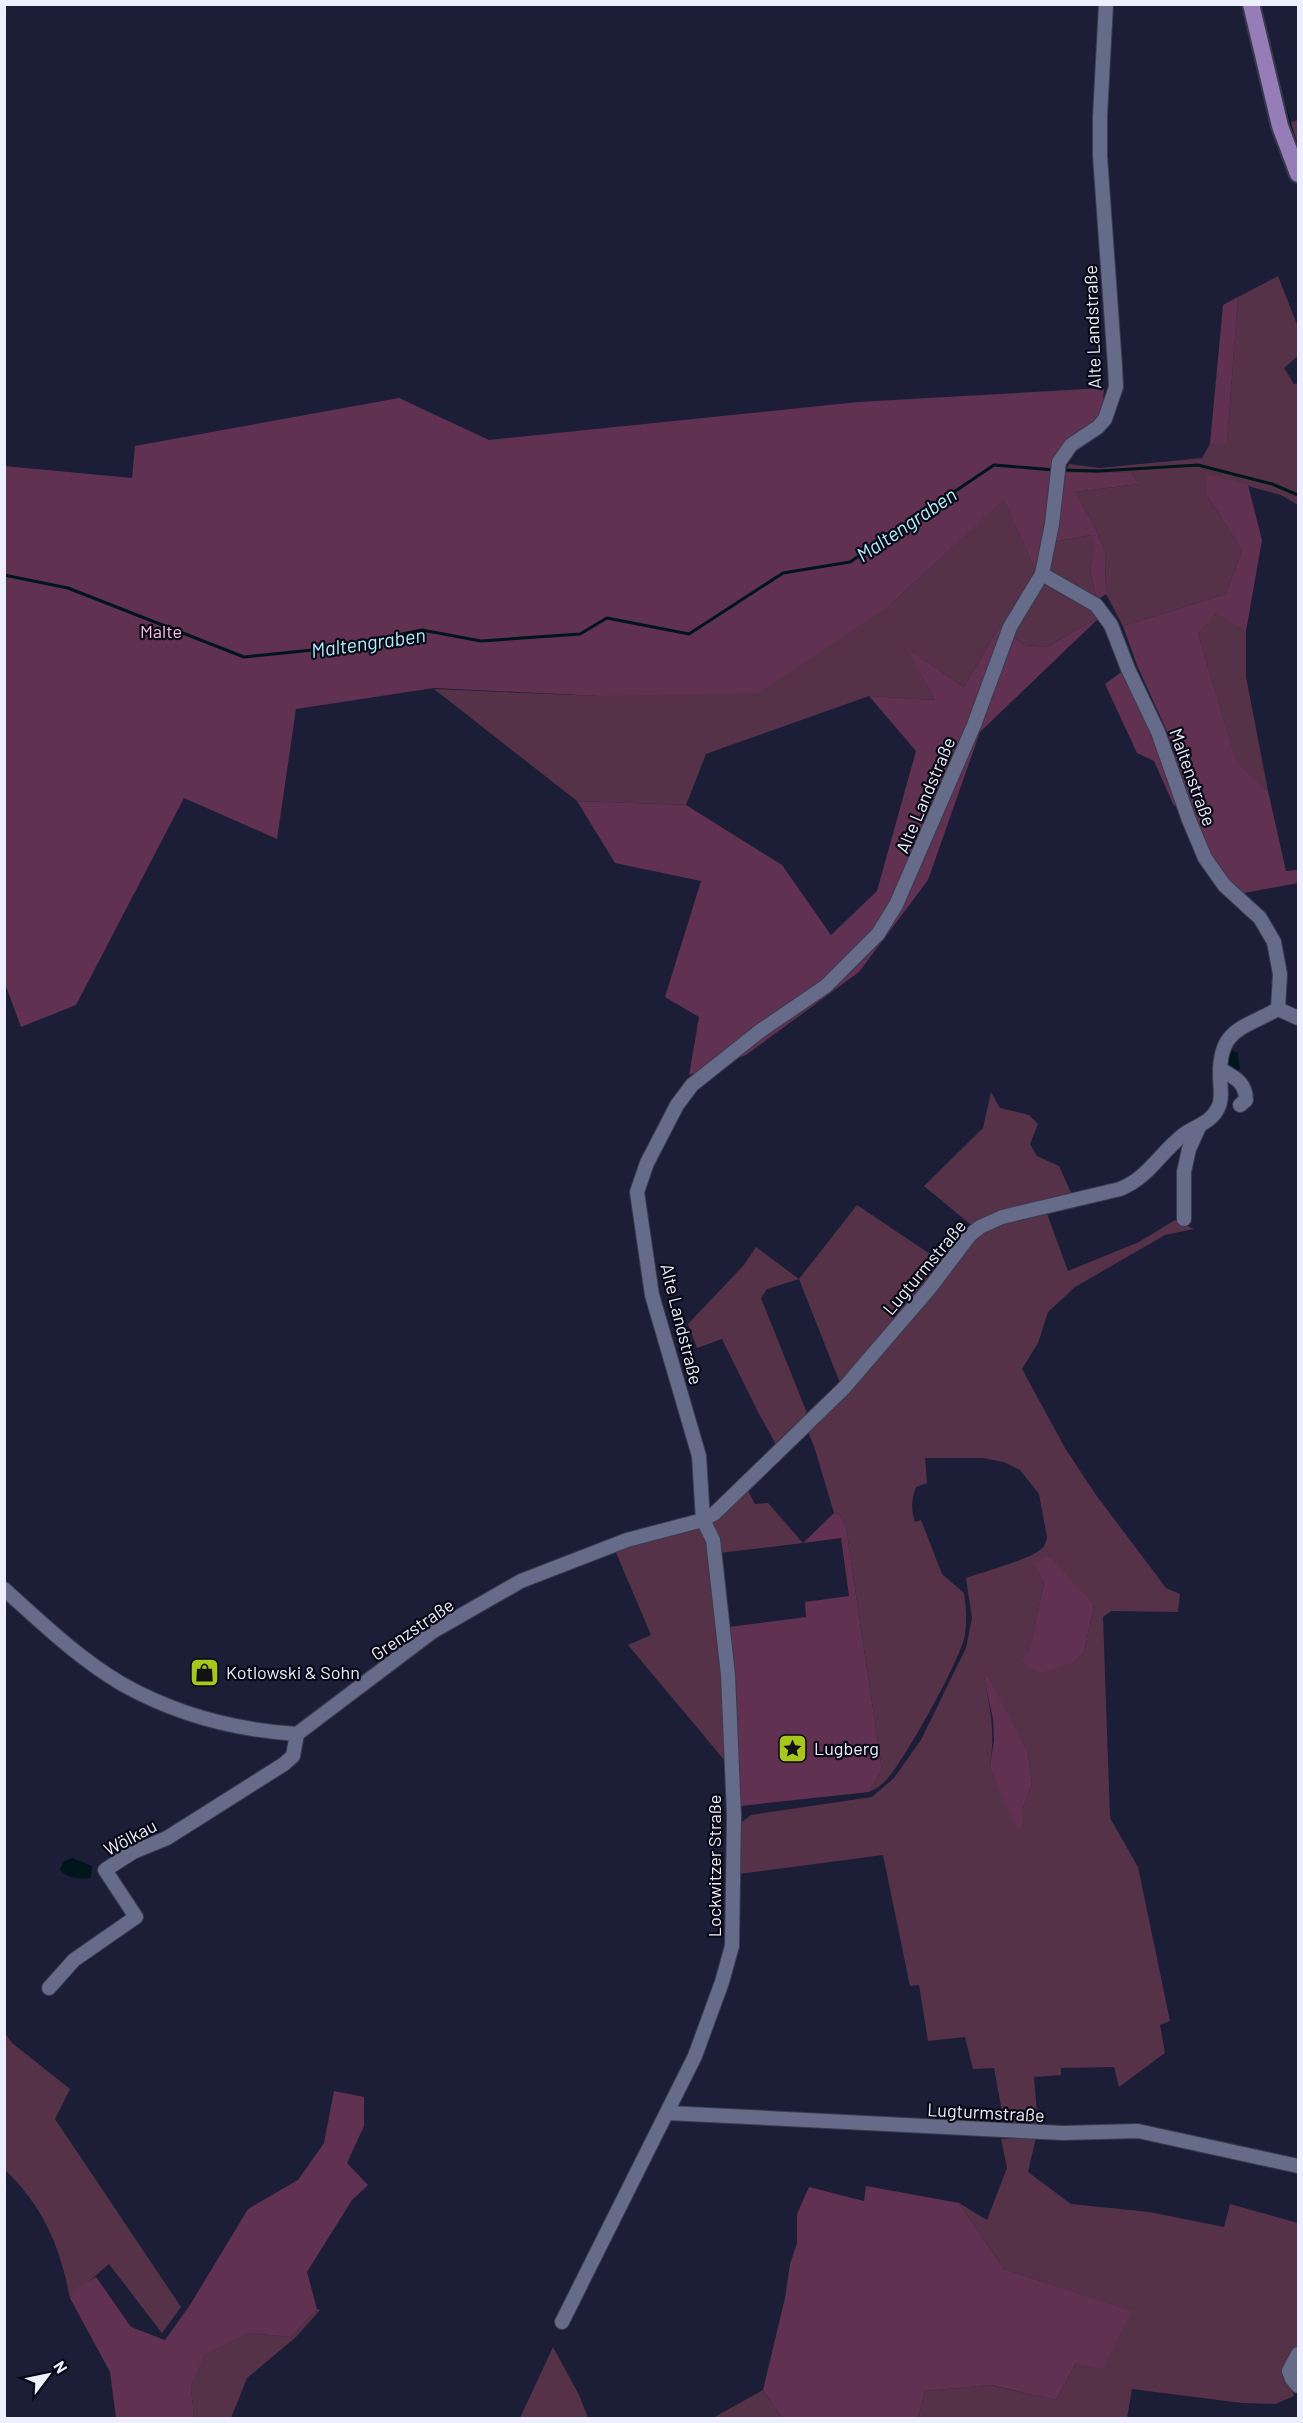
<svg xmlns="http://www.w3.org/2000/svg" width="1303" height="2423" font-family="Barlow,sans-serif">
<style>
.green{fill:#563249;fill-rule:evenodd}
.forest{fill:#613151}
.water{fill:#00161b}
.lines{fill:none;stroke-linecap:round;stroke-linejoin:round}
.stream{stroke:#00161b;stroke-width:3}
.minor-casing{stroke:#3a3a4f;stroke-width:16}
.major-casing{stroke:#3a3a4f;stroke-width:20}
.minor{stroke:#666b89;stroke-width:14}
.major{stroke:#977db8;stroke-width:16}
.labels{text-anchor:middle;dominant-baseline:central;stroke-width:4.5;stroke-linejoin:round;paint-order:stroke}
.street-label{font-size:18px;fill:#edeffe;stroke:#080914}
.park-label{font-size:18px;fill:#febee5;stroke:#080914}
.poi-label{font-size:18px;fill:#edeffe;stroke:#080914;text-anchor:start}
.water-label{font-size:20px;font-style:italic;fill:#afeefe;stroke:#080914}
</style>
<rect width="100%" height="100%" fill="#1c1e37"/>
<g class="green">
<path d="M1298,120V158L1286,124Z"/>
<path d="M1278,276L1298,327V356L1284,368L1294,384L1298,383V505L1281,495L1207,475V496L1242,550L1226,594L1123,626L1106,594L1105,551L1093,523L1075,492L1139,484L1131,472L1065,473L1069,464L1100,468L1202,458L1210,444H1227L1238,297Z"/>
<path d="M1004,498L1037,574L1004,631L999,627L964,687L907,649L935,700L869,696L706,754L686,805L577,801L434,689L599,696L890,605Z"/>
<path d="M1091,535L1097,547L1090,570L1097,600L1046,569L1053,542Z"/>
<path d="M1045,579L1101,616L1047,647L1024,645L1012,636Z"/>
<path d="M1216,612L1246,631V677L1268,791L1237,765L1198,633Z"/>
<path d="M991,1092L1000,1108L1029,1115L1038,1124L1030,1144L1037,1156L1059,1166L1073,1197L975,1228L924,1186L983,1128Z"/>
<path d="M857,1205L945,1264L842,1388L799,1279L767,1289L761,1298L809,1418L778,1448L758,1412L722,1339L697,1348L688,1324L744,1265L756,1247L799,1279Z"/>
<path d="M1046,1211L1068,1271L1139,1242L1175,1220L1194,1229L1165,1235L1075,1287L1048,1312L1038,1343L1022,1369L1065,1448L1096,1495L1166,1588L1180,1594L1178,1612L1111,1611L1103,1617L1110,1818L1138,1867L1170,2021L1160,2025L1165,2053L1119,2087L1114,2067L1061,2068V2075L1034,2077L1038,2127L1005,2128L994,2068L973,2069L965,2037L928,2041L919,1985L910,1986L883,1855L739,1874L738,1825L751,1815L872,1797L894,1778L921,1740L966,1648L972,1618L966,1578C986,1571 1025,1561 1040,1550C1045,1547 1046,1542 1047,1537L1039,1494L1020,1470L1004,1462L983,1458H925L927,1483L916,1487C911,1500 911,1509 915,1522L921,1520L942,1574L964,1593C966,1607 967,1621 965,1635C960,1661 906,1757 888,1778C883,1784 876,1789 869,1792L882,1770L846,1527L840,1515L834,1513L814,1446L806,1428L981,1230ZM1036,1569L1094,1605L1084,1653L1074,1662L1022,1658L1029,1653L1044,1583L1042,1575ZM984,1677L1028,1753L1032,1784L1022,1811L990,1766C995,1733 991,1710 984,1677Z"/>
<path d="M746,1487L755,1504L768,1503L803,1543L719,1553L710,1520Z"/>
<path d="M698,1527L709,1540L724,1676L726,1762L628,1645L651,1635L614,1548Z"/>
<path d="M4,2032L12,2043L70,2089L55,2119L181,2307L162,2333L109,2264L70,2298C60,2246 43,2206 5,2170Z"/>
<path d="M1036,2137L1028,2172L1071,2204L1149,2212L1224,2227L1230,2204L1298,2223V2349L1289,2382L1294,2396L1275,2404L1242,2403L1132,2389L1127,2418H918L925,2391L989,2385L1056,2400L1076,2363L1131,2311L1004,2269L959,2203L987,2220L1007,2168L1001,2139Z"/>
<path d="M317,2309L320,2310L296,2337L247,2378L231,2418H194L191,2387L203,2355L249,2333L291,2337Z"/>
<path d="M553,2347L579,2395L588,2418H520Z"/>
<path d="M763,2390L782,2418H713Z"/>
</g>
<g class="forest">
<path d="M1238,297L1227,444H1210L1223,305Z"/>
<path d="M1104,388L1102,416L1064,448L1037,574L1004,499L890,605L758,693L599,696L434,688L296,709L277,839L184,798L76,1005L21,1027L4,981V466L132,478L135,446L399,398L489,440L858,402Z"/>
<path d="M1131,472L1139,484L1075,492L1093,523L1105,551L1106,594L1097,600L1090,570L1096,547L1091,535L1053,542L1065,473Z"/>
<path d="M1207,474L1248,485L1262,540L1246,631L1216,613L1198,633L1237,764L1268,791L1286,871L1298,870V883L1239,894L1208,856L1166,729L1137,665L1123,626L1226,594L1242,550L1207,496Z"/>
<path d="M1101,616L980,732L928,880L859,972L746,1055L689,1075L699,1017L665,997L701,881L615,863L577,801L686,805L782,865L831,935L877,891L916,751L869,696L935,700L906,648L964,687L999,627L1024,645L1047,647Z"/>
<path d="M1123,671L1154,735L1180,803L1174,806L1154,761L1137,753L1105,684Z"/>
<path d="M834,1513L840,1515L846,1527L882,1770L869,1792L740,1806L735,1800L729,1627L806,1617L805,1602L849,1596L841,1538L803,1543Z"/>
<path d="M1045,1557H1050L1094,1605L1084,1653L1074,1662L1040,1673L1025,1666L1022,1658L1029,1652L1044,1583C1042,1575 1036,1571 1035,1564Z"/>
<path d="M984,1677H988L1028,1753L1032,1784L1022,1811V1827L1018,1829L1003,1799L990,1766L994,1740L993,1719Z"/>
<path d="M334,2091L364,2097V2126L347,2163L368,2185L352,2200L307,2272L317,2309L291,2337L249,2333L204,2355L191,2387L194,2418H116L110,2372L70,2298L76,2288L96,2277L131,2327L165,2340L190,2305L248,2209L298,2180L324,2143Z"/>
<path d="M866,2186L959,2203L1004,2269L1132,2311L1102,2369L1076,2363L1056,2400L990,2385L925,2391L918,2418H782L763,2390L785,2298L790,2264L797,2243V2214L809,2187L864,2201Z"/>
</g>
<g class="water">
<path d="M1231,1050L1238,1053L1240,1069L1233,1072L1226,1062L1227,1053Z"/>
<path d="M72,1858L92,1866L91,1878C80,1880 68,1878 60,1870L64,1861Z"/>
</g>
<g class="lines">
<g class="stream">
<path d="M1281,95L1298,151"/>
<path d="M1062,470L1099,471L1198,465L1272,484L1298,495"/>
<path d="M4,575L68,588L244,657L332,648L422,630L481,641L580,634L607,618L689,634L783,573L850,562L994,465L1055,470"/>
</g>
<defs>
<g id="minor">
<path d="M1042,574L1096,605L1111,625L1128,669L1158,732L1189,820L1205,858L1224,885L1260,918L1274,942L1280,974L1278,1009"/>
<path d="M1278,1009L1298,1018"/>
<path d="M1220,1069C1234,1077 1246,1082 1246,1100L1240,1105"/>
<path d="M1184,1219V1172L1189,1149L1199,1127"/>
<path d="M4,1589C42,1623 79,1659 122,1684C175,1714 236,1730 297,1734L432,1632L521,1581L627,1540L703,1520L715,1513L844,1388L929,1289L970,1235L980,1227L1002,1217L1120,1189C1148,1178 1160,1153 1183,1135C1195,1126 1211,1123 1218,1108C1223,1099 1220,1086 1220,1076C1219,1029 1242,1029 1278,1009"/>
<path d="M49,1988L74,1960L136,1917L105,1870L133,1852L167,1838L284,1764L293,1756L297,1734"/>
<path d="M668,2113L1063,2133L1138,2131L1298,2166"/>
<path d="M562,2322L695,2056L722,1982L732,1946L734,1815L728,1675L713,1540L703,1520L699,1456L652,1295L637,1192L647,1163L677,1105L692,1085L760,1031L826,986L878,934L896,905L974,725L1010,627L1042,574L1052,524L1059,462L1071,445L1098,427L1105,419L1116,387L1115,366L1100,156V116L1106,4"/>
<path d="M1298,2354L1289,2371L1292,2379L1298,2386"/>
</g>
<path id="major" d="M1251,4L1280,126L1298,174"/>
</defs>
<use href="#minor" class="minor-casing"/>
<use href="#major" class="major-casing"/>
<use href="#minor" class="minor"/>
<use href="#major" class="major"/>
</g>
<defs>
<symbol id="shop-square" viewBox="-11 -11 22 22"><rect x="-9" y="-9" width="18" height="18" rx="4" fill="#a8c71d" stroke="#080914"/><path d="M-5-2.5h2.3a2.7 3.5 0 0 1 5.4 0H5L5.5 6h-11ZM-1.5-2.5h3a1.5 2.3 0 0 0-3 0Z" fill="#111"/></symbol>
<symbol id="sight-square" viewBox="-11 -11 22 22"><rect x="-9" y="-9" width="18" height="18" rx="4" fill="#a8c71d" stroke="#080914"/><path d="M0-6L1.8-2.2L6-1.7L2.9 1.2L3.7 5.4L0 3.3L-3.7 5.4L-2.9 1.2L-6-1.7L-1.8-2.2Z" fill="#111"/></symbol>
</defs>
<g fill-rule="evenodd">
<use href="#shop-square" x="188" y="1656" width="33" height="33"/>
<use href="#sight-square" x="776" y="1732" width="33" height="33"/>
</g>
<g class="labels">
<g class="street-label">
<text transform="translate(1092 327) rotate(-92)">Alte Landstraße</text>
<text transform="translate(1193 777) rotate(70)">Maltenstraße</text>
<text transform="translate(925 795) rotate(-67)">Alte Landstraße</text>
<text transform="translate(924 1267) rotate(-50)">Lugturmstraße</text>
<text transform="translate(682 1324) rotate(76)">Alte Landstraße</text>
<text transform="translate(412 1629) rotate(-34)">Grenzstraße</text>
<text transform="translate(130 1837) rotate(-28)">Wölkau</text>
<text transform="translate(714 1866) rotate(-90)">Lockwitzer Straße</text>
<text transform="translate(986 2112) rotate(3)">Lugturmstraße</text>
</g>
<g class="park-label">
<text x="161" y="631">Malte</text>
</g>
<g class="poi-label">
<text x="226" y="1672">Kotlowski &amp; Sohn</text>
<text x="814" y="1748">Lugberg</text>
</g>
<g class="water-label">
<text transform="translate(906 524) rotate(-34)">Maltengraben</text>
<text transform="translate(368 642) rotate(-8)">Maltengraben</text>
</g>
</g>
<rect width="1303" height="2423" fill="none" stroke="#edeffe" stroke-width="12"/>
<g transform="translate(48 2375) rotate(58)" stroke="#080914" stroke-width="4.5" paint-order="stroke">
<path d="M0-4.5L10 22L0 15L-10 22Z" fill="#edeffe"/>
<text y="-9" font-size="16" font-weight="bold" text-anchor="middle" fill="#edeffe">N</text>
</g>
</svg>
